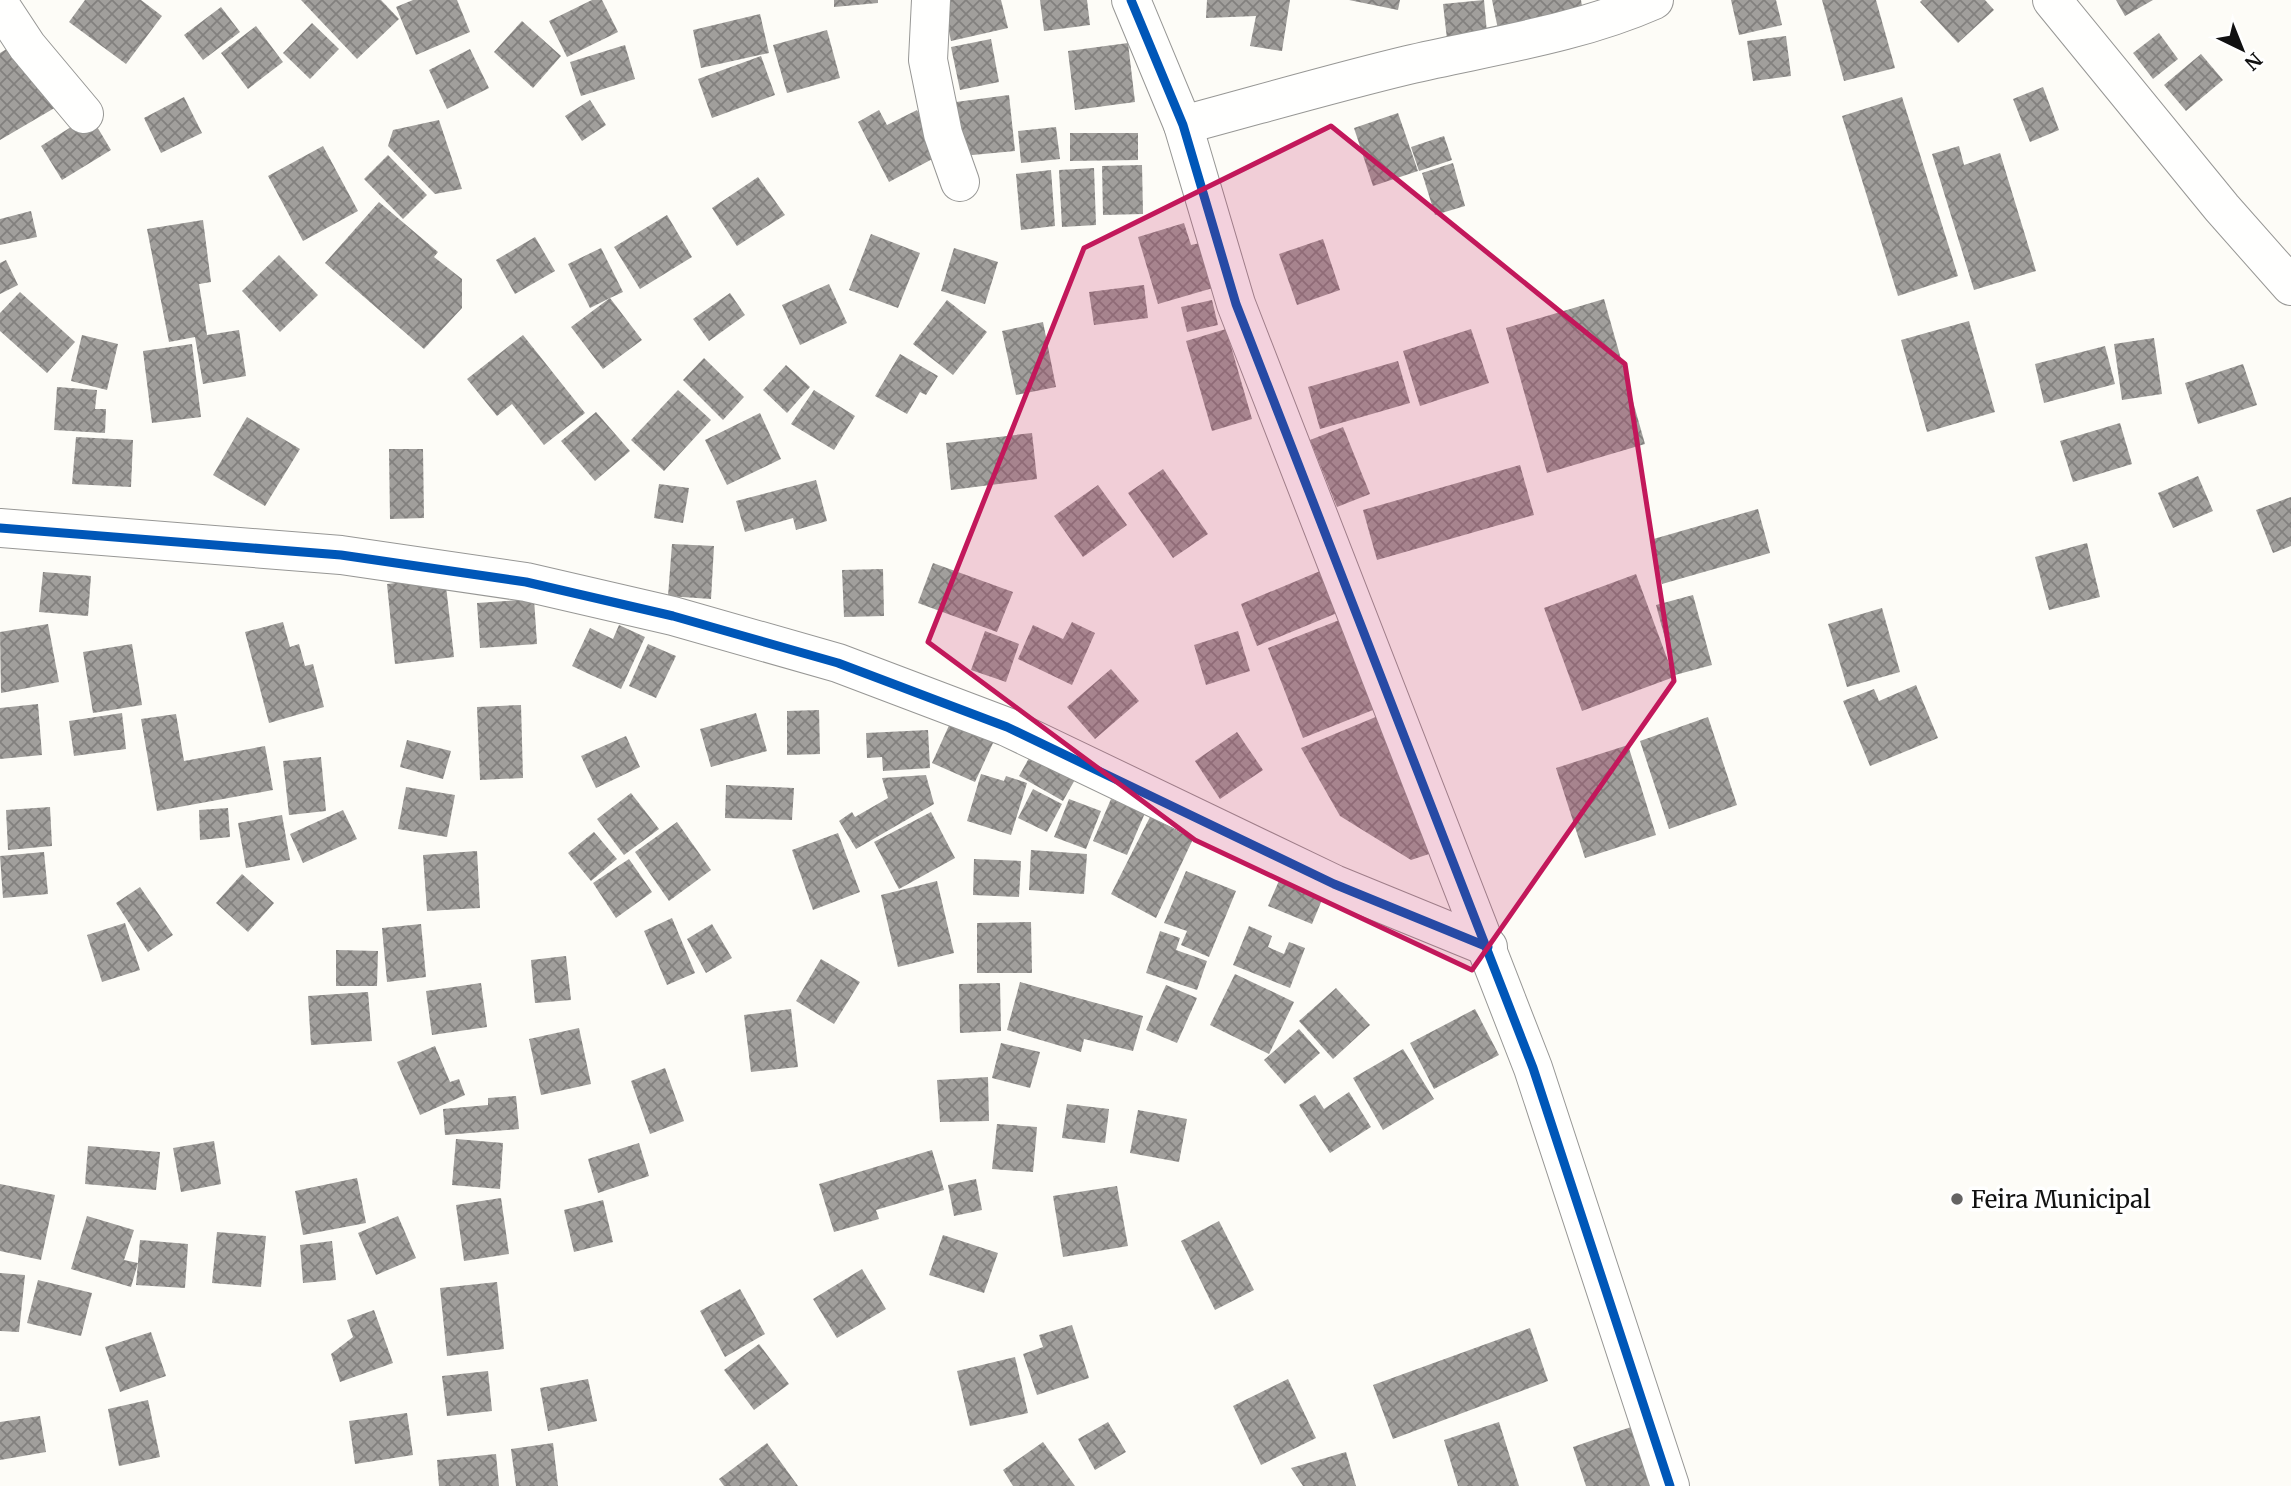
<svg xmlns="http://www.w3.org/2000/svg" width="2291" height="1486" font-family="Merriweather,serif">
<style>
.building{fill:url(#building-cross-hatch)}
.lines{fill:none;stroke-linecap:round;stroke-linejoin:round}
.minor-casing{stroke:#979795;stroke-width:40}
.minor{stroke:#fffffe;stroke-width:38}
.cycleway-casing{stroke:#fff;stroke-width:13}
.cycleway{stroke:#0057b8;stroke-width:9}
.marked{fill:#c2185b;fill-opacity:0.2;stroke:#c2185b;stroke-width:5;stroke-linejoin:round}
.poi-dot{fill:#646362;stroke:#fff;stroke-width:2.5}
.labels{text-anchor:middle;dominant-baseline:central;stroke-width:7;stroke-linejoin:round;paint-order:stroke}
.poi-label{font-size:24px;fill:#111;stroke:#fff;text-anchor:start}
</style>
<defs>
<pattern id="building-cross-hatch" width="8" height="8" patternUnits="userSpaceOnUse" patternTransform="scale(1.75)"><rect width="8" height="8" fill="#a19f9c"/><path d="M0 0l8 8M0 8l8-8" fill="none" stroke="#82807e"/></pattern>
</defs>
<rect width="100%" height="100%" fill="#fdfcf7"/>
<g class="building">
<path d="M85,0H141L162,16L126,64L69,22Z"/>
<path d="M301,0H381L399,19L357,59Z"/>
<path d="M413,0H457L470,32L416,55L396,7Z"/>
<path d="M592,0H602L618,32L567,57L549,21Z"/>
<path d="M834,0H878V3L834,7Z"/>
<path d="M942,0H1001L1008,28L951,41Z"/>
<path d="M1040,0H1087L1090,25L1044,31Z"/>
<path d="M1207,0H1290L1282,51L1250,46L1256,16L1206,18Z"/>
<path d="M1349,0H1400L1398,10Z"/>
<path d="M1484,0L1488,44L1448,48L1443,4Z"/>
<path d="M1492,0H1581L1583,12L1500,39Z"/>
<path d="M1731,0H1776L1782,25L1739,35Z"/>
<path d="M1822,0H1876L1895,68L1844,81Z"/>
<path d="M1922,0H1985L1994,10L1958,43L1920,2Z"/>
<path d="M2116,0H2153L2125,16Z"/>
<path d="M221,7L240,32L203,60L184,35Z"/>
<path d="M760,14L769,53L701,68L693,30Z"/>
<path d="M522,21L561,56L533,88L494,52Z"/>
<path d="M312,23L339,49L310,79L283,53Z"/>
<path d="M256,26L283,62L248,89L221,53Z"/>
<path d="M827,30L840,78L787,93L773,45Z"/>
<path d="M2159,33L2178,59L2153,79L2133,53Z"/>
<path d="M1786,36L1791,76L1753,81L1747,41Z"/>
<path d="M991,39L999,82L960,90L951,47Z"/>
<path d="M1128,43L1135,102L1075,110L1068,51Z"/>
<path d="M13,45L63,103L0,140V53Z"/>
<path d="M625,45L635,79L581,96L570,62Z"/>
<path d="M470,49L489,88L447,109L429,70Z"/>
<path d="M2201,54L2223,80L2186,111L2164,85Z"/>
<path d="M761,56L775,95L712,118L698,79Z"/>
<path d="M2043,87L2059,130L2030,142L2013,99Z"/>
<path d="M1009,95L1015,151L962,156L956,102Z"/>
<path d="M184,97L202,133L161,153L144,118Z"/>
<path d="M1902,97L1958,276L1898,296L1842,116Z"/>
<path d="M590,100L606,125L582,141L565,116Z"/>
<path d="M879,110L887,125L917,110L940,155L889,182L858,122Z"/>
<path d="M1398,113L1418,171L1373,186L1354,128Z"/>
<path d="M90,115L111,150L62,180L41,146Z"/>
<path d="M439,120L462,189L435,194L388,146L393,130Z"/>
<path d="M1056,127L1060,159L1021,163L1018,131Z"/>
<path d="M1070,133H1138V160L1070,161Z"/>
<path d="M1444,136L1452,160L1419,171L1411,147Z"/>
<path d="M323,146L358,211L303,241L268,176Z"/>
<path d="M1959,146L1964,165L2000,153L2036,271L1974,290L1932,154Z"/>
<path d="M388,155L427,195L403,219L364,179Z"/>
<path d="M1453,163L1465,206L1435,215L1422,173Z"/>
<path d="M1142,165L1143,214L1103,215L1102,166Z"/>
<path d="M1094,168L1096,225L1062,227L1059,170Z"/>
<path d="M1051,170L1055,226L1021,230L1016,174Z"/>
<path d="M758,177L785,215L737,246L712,208Z"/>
<path d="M379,202L438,252L434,257L462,279V308L424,349L325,263Z"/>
<path d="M31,211L37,237L0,245V219Z"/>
<path d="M667,215L692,257L640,289L614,247Z"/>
<path d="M203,220L211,282L199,284L207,335L239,330L246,376L203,384L195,337L169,342L147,229Z"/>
<path d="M1184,223L1191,245L1200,243L1213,288L1158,304L1138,237Z"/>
<path d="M871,234L920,253L898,308L849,290Z"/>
<path d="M535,237L555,271L515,294L496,260Z"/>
<path d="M1323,239L1340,290L1297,305L1279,254Z"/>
<path d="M601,248L623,292L610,298L642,340L603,369L571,327L610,298L590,308L568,264Z"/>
<path d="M954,248L998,262L985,304L941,291Z"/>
<path d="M279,255L318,295L280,332L242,291Z"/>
<path d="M6,260L18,285L0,294V263Z"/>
<path d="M829,284L847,323L800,345L782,305Z"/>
<path d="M1144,285L1148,318L1094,325L1089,292Z"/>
<path d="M20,292L75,342L47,373L0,331V313Z"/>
<path d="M730,293L745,315L709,341L693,319Z"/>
<path d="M1604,299L1645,444L1547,473L1506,328Z"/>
<path d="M947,300L987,332L953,375L913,344Z"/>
<path d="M1212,300L1218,325L1187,332L1181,307Z"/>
<path d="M1969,321L1995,412L1927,432L1901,340Z"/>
<path d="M1043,322L1056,387L1016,395L1002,331Z"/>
<path d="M1226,329L1252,419L1212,431L1186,341Z"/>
<path d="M1471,329L1489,383L1420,406L1403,351Z"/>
<path d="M82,335L118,344L107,390L71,381Z"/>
<path d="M523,335L585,413L544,445L512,404L497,416L467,379Z"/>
<path d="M2154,338L2162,394L2122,400L2114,344Z"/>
<path d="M192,344L201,417L152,423L143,351Z"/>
<path d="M2105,346L2115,384L2044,403L2035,364Z"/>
<path d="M900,354L938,376L926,395L920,392L907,414L875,396Z"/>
<path d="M704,358L744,397L723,420L683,380Z"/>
<path d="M1398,361L1410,403L1320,429L1308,387Z"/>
<path d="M2243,364L2257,405L2198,424L2185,383Z"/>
<path d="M786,365L810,387L787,413L763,390Z"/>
<path d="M57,387L97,390L95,409H106L105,433L54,430Z"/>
<path d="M678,390L711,420L664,471L631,440Z"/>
<path d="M814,390L855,416L834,450L791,424Z"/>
<path d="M596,412L630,451L595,481L561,441Z"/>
<path d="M760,413L781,459L727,485L705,440Z"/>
<path d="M247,417L300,449L265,506L213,475Z"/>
<path d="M2120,423L2132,464L2073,482L2060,441Z"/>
<path d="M1343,427L1370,494L1337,507L1310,440Z"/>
<path d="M1032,433L1037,479L951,490L946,443Z"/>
<path d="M76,437L133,440L131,487L72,484Z"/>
<path d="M389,449H423L424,518L390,519Z"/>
<path d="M1520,465L1534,515L1377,560L1363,510Z"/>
<path d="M1163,469L1208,534L1173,558L1128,493Z"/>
<path d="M2198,476L2213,511L2173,528L2158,493Z"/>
<path d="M816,480L827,521L796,530L793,518L745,532L736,501Z"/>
<path d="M659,484L689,488L683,523L654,518Z"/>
<path d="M1098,485L1127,525L1083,557L1054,516Z"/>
<path d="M2291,497V546L2273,553L2256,510Z"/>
<path d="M1758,509L1770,553L1662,584L1650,540Z"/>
<path d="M2087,543L2100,597L2049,610L2035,557Z"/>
<path d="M672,544L714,546L711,599L668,596Z"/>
<path d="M933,563L1013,592L997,632L918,603Z"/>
<path d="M883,569L884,616L844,617L842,570Z"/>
<path d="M1325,569L1342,611L1257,646L1241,604Z"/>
<path d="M43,572L91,576L88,616L39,612Z"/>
<path d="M1636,574L1674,677L1582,711L1544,608Z"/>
<path d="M445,577L454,657L395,664L387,584Z"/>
<path d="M1693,595L1712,665L1675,675L1656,605Z"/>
<path d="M534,599L537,644L480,648L477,603Z"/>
<path d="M1882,608L1900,672L1847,687L1828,624Z"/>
<path d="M1342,619L1378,708L1303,738L1268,648Z"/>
<path d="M283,622L290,647L299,644L305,666L313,664L324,707L269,723L245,632Z"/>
<path d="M1072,622L1095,633L1072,685L1018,659L1033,625L1063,639Z"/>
<path d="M48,624L59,682L1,693L0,632Z"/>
<path d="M619,625L645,637L621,689L572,666L590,628L613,639Z"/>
<path d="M985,631L1019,644L1006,682L971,670Z"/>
<path d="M1238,631L1250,671L1206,685L1194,645Z"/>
<path d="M132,644L142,705L93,713L83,652Z"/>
<path d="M648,644L676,656L656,698L629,686Z"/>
<path d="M1111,669L1139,701L1095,739L1067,707Z"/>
<path d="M1916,685L1938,738L1870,766L1843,701L1874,689L1879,701Z"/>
<path d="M38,704L42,755L0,759V708Z"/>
<path d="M521,705L523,778L480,780L477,707Z"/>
<path d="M819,710L820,754L787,755V711Z"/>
<path d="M956,710L999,730L975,782L932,763Z"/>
<path d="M122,713L126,749L74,756L69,721Z"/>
<path d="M756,713L767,751L711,767L700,729Z"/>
<path d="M176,714L184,761L265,746L273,790L157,811L141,719Z"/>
<path d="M1378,716L1432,853L1411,860L1340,816L1301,748Z"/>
<path d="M1708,717L1737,805L1669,829L1640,741Z"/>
<path d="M928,730L930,768L883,771L882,757L867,758L866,733Z"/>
<path d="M1237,732L1263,770L1220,799L1195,761Z"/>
<path d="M626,736L640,767L596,788L581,756Z"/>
<path d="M407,740L451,751L443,779L400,767Z"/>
<path d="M1628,745L1656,835L1585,858L1556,768Z"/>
<path d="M1033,751L1077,776L1063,801L1019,776Z"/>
<path d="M321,757L326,811L289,815L283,761Z"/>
<path d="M981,774L1004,781L1006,776L1027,783L1011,835L967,821Z"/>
<path d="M926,775L934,804L856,849L839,821L852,812L855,817L888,798L882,778Z"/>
<path d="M726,785L794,788L792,820L725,818Z"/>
<path d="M406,787L455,795L447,837L398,829Z"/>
<path d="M1033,789L1062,804L1047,832L1018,818Z"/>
<path d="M631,793L659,829L624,855L597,819Z"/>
<path d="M1069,799L1101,811L1086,849L1054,837Z"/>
<path d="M1111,799L1145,813L1127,855L1093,841Z"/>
<path d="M50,807L52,846L8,850L6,810Z"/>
<path d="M228,808L230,837L200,840L199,810Z"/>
<path d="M343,810L357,839L303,863L290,834Z"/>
<path d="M931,812L955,858L899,889L874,842Z"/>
<path d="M282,815L290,860L246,868L238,823Z"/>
<path d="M1150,817L1193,839L1156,918L1111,894Z"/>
<path d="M677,822L711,870L669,901L635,852Z"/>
<path d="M594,832L617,859L591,881L568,853Z"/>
<path d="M838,833L860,892L813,910L792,850Z"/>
<path d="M1031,850L1087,854L1084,894L1029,890Z"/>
<path d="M477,851L480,908L427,911L423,855Z"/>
<path d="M44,852L48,894L3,898L0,856Z"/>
<path d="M629,859L652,892L616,918L593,883Z"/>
<path d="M974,859L1021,861L1019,897L973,895Z"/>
<path d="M1186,871L1236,891L1209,957L1181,945L1187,931L1164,923Z"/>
<path d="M242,874L274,903L248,932L216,903Z"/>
<path d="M1281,876L1324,895L1312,924L1268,906Z"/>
<path d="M937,881L954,953L898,967L881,895Z"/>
<path d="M140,887L173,935L148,952L116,903Z"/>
<path d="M672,918L695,973L667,985L644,931Z"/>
<path d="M1031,922L1032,973H977V923Z"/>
<path d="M125,923L140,970L102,982L87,935Z"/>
<path d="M421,924L426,977L387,982L382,928Z"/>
<path d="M712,924L732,958L706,973L687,939Z"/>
<path d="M1249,926L1272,936L1268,947L1284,954L1289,942L1305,948L1290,988L1233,965Z"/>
<path d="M1160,931L1180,938L1176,950L1207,961L1197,990L1146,973Z"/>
<path d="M336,950L378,951L377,986H336Z"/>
<path d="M566,956L571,1000L535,1003L531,960Z"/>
<path d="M821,959L860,982L834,1024L796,1001Z"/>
<path d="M1235,974L1294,1002L1269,1054L1210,1025Z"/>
<path d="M1020,982L1143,1016L1133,1051L1084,1039L1081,1052L1007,1030Z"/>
<path d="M481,983L487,1027L432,1035L426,991Z"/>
<path d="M1000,983L1001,1031L960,1033L959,984Z"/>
<path d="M1166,985L1197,998L1177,1043L1146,1030Z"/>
<path d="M1336,988L1370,1025L1333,1059L1299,1021Z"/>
<path d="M368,992L372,1041L311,1045L308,996Z"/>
<path d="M791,1009L798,1067L751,1072L744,1015Z"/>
<path d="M1475,1009L1499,1055L1434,1089L1410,1043Z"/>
<path d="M579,1028L591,1084L541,1095L529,1039Z"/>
<path d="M1299,1029L1320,1053L1285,1084L1264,1060Z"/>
<path d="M1001,1043L1040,1052L1030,1088L992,1078Z"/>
<path d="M435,1046L450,1082L459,1079L465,1095L420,1115L397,1062Z"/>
<path d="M1403,1049L1434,1099L1383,1130L1353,1078Z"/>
<path d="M665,1068L684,1121L650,1134L631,1081Z"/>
<path d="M988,1077L989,1121L940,1122L937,1080Z"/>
<path d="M1349,1092L1371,1127L1330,1153L1299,1105L1315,1095L1324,1109Z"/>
<path d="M516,1096L519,1129L445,1135L443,1109L488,1105V1098Z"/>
<path d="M1067,1104L1109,1109L1105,1143L1062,1138Z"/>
<path d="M1138,1110L1187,1119L1179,1162L1130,1153Z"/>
<path d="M997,1124L1037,1127L1033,1172L992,1169Z"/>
<path d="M456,1139L503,1143L500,1189L452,1185Z"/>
<path d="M214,1141L221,1184L181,1192L173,1148Z"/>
<path d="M639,1143L649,1176L598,1193L588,1159Z"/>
<path d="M88,1146L160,1152L156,1190L85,1184Z"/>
<path d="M932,1150L944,1190L876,1210L879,1219L834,1232L819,1184Z"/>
<path d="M357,1178L366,1223L303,1235L295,1191Z"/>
<path d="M976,1179L982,1210L954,1216L948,1185Z"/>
<path d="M0,1184L55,1195L41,1260L0,1251Z"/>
<path d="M1117,1186L1128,1246L1063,1257L1053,1196Z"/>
<path d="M501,1198L509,1254L464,1261L456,1205Z"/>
<path d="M603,1200L613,1242L574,1252L564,1210Z"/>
<path d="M87,1216L134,1230L124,1260L138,1263L131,1287L71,1269Z"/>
<path d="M398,1216L416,1258L376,1275L358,1233Z"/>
<path d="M1219,1221L1254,1290L1215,1310L1181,1241Z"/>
<path d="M217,1232L266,1236L261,1287L212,1283Z"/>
<path d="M943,1235L998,1253L984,1293L929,1275Z"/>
<path d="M140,1240L188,1244L185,1288L136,1285Z"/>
<path d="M332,1241L336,1280L303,1283L300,1245Z"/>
<path d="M862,1269L886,1309L837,1338L813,1299Z"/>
<path d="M0,1273L25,1275L19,1332L0,1331Z"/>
<path d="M38,1280L92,1293L81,1336L27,1323Z"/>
<path d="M497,1282L504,1349L447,1356L440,1288Z"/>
<path d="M740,1289L765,1334L725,1357L700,1311Z"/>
<path d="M374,1310L393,1363L340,1382L331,1354L353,1337L347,1320Z"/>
<path d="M1072,1325L1089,1378L1037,1395L1023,1354L1043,1347L1039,1335Z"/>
<path d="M1530,1328L1548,1381L1393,1439L1373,1385Z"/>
<path d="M151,1332L166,1376L120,1392L105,1347Z"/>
<path d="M759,1344L789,1384L754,1410L724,1370Z"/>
<path d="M1015,1357L1028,1413L970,1426L957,1371Z"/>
<path d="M488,1371L492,1411L447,1416L442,1376Z"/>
<path d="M588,1379L597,1421L548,1431L540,1388Z"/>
<path d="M1288,1379L1316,1438L1261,1465L1233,1406Z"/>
<path d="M148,1400L160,1457L119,1466L108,1409Z"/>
<path d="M407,1413L413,1455L355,1464L349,1421Z"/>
<path d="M40,1416L46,1452L0,1460V1422Z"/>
<path d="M1108,1422L1126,1452L1095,1470L1078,1439Z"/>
<path d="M1499,1422L1519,1486H1458L1444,1440Z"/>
<path d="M1634,1426L1653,1486H1586L1573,1447Z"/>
<path d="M1043,1442L1075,1486H1013L1003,1470Z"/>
<path d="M553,1443L558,1486H516L511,1449Z"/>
<path d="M767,1443L798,1486H724L719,1479Z"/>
<path d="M1346,1452L1356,1486H1303L1291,1468Z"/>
<path d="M496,1454L499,1486H439L437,1460Z"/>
</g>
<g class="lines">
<defs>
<g id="minor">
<path d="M931,0L928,60L943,134L960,182"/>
<path d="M1131,0L1183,125L1236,304L1533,1068L1670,1486"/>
<path d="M2052,0L2222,208L2291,286"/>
<path d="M0,5L27,46L84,114"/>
<path d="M1183,125C1258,105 1333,83 1408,65C1490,46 1577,34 1654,0"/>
<path d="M0,528L341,555L526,582L673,616L838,663L1007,727L1334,884L1488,947"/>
</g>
</defs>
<use href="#minor" class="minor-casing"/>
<use href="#minor" class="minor"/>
<defs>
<g id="cycleway">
<path d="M1131,0L1183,125L1236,304L1533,1068L1670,1486"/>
<path d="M0,528L341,555L526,582L673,616L838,663L1007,727L1334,884L1488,947"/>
</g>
</defs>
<use href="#cycleway" class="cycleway-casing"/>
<use href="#cycleway" class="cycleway"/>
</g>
<path class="marked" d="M1331,126L1625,364L1674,681L1472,970L1195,840L928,642L1084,248Z"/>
<circle class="poi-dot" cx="1957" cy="1199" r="7"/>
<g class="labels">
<g class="poi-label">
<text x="1971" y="1199">Feira Municipal</text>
</g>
</g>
<g transform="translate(2242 49) rotate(137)" stroke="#ffffff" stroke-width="5" paint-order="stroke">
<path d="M0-5L12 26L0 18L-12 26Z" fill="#111111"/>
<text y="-10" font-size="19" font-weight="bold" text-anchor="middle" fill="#111111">N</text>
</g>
</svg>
